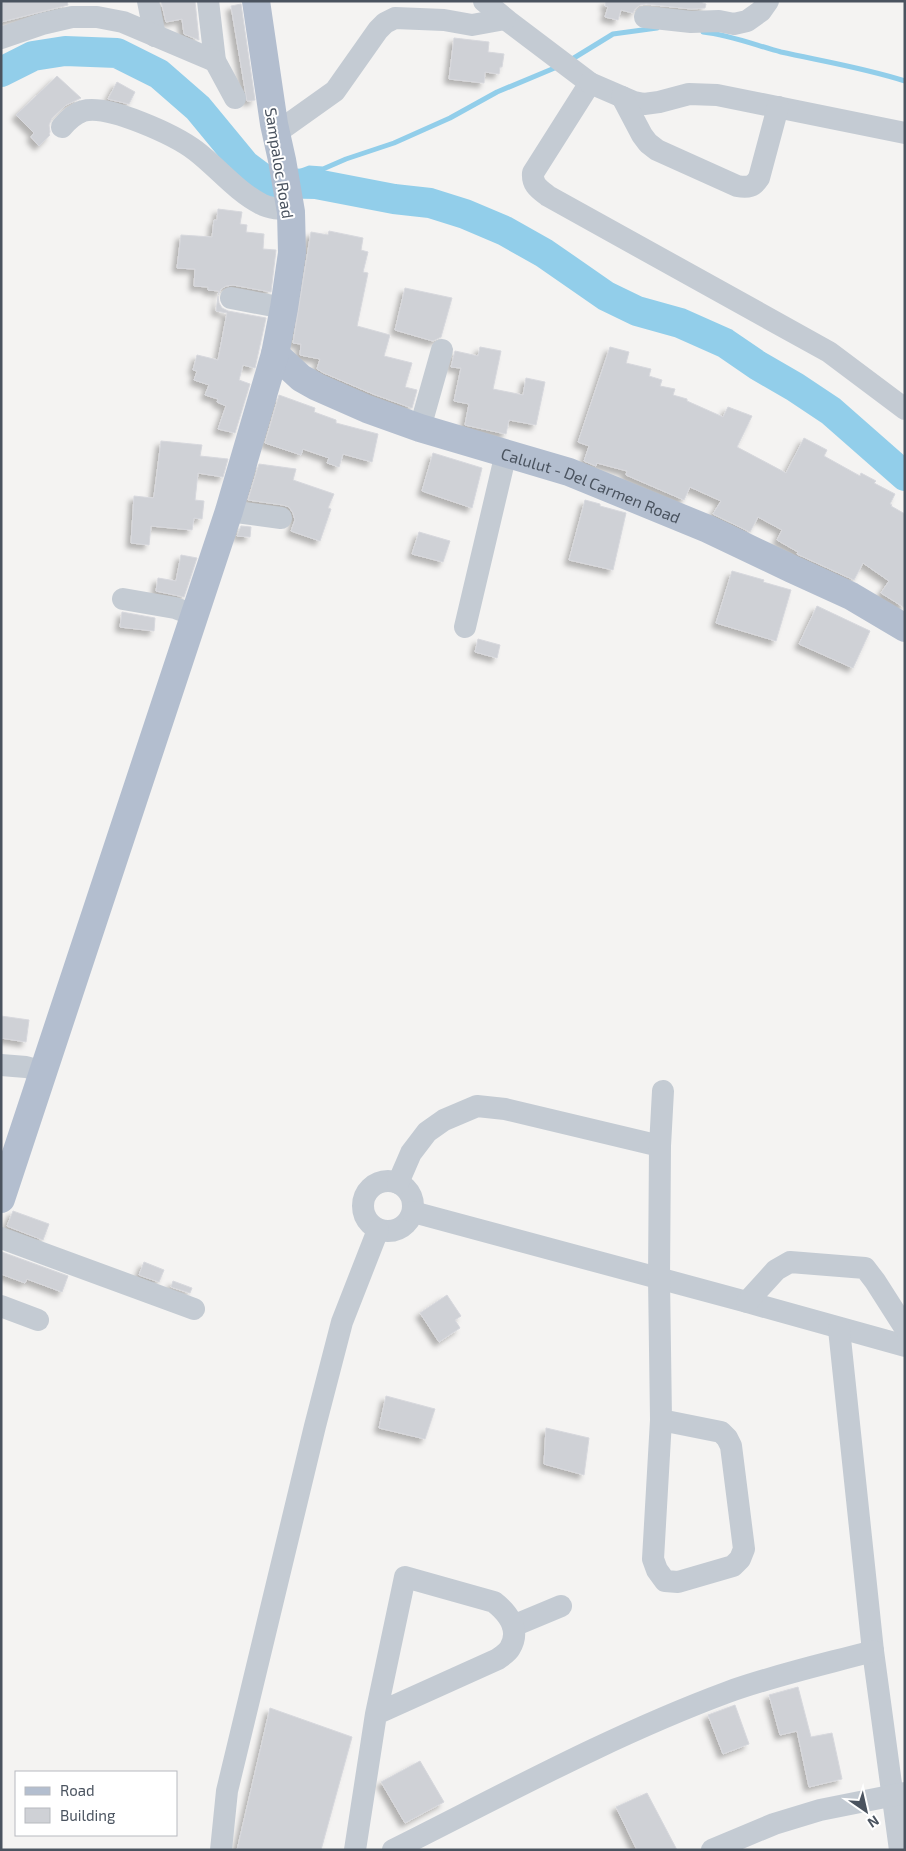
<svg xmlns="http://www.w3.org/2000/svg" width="906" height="1851" font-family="'Exo 2',sans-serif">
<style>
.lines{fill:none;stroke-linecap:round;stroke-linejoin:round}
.stream{stroke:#92ceea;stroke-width:5}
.river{stroke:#92ceea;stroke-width:30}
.building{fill:#cfd1d6;stroke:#d7d8dd;filter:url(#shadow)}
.minor{stroke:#c4cbd3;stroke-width:22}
.major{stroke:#b3becf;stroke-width:28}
.labels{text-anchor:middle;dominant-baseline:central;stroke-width:4;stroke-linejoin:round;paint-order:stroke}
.street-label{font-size:16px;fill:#4a535f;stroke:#fff}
</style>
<defs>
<filter id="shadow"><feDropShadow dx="-4.5" dy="4.5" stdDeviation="2.5" flood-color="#0004"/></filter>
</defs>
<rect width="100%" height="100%" fill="#f4f3f2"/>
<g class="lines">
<g class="stream">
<path d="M703,32C730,35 755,45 781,52C822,61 865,68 905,81"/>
<path d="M569,61L613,34L657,28"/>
<path d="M293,174L309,168L323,169L346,159L394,143L450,118L497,92L557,67"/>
</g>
<path class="river" d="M1,72L33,56L65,51L117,53L159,74L198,108L245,165L269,183L316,184L394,199L430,203L465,214L505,231L544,253L606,296L637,311L680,323L725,343L757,365L795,387L831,411L905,476"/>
</g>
<g class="building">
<path d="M8,1H67L68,5L1,22V3Z"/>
<path d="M161,1H195L199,40L184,34L182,19L166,22Z"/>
<path d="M606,1H697L706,4L705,8L691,9L646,4L640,5L635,9L633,13L621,10L618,20L605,17L608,7L605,6Z"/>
<path d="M241,4L255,100L247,101L231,6Z"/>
<path d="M454,38L489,42L488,52L504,54L502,67H500L499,74L485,72L484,83L449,79Z"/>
<path d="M57,76L81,98L66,105L52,118L49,125L50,132L49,134L50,135L39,146L31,137L34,133L16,115Z"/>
<path d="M117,82L135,92L129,104L108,99Z"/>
<path d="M218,209L242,212L240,224L247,225L246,232L264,234L263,249L276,250L271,292L233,285L226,286L221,289L218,295L219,291L208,290V287L194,286L195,269L177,268L181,235L212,237L214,220H217Z"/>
<path d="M329,231L363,238L361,250L368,252L363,272L368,273L357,326L390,335L384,356L412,363L405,387L417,390L412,408L373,394L324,373L317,369L320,359L300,355L301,344L293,343L311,232L328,235Z"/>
<path d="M405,288L452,298L441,337L433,341L395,330Z"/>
<path d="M218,296L219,303L222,308L228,311L266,318L255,368L243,365L239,380L250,384L235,433L218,429L226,406L217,402L218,399L205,395L209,385L194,380L197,371L193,370L197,355L218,360L227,313L216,311Z"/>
<path d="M480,347L501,351L493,389L523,395L526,378L545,382L536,425L509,420L506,434L465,425L469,404L454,401L461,368L451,367L455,351L478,356Z"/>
<path d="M610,347L629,352L626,363L651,369L649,376L662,380L660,386L675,389L673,395L687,399V401L723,417L728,407L752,416L737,447L786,473L804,438L827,450L824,456L860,476L861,473L876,481L874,483L895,494L890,504L892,505L891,506L905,514V608L881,593L889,581L863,563L854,580L797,554L798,552L777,540L782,530L758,517L750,532L713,514L721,501L690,487L684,500L626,475L627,471L597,463L596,466L584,461L589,446L578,442Z"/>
<path d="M279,395L315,408L314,412L336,420V423L378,434L372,462L343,454L339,467L327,463L329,458L303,449L301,455L265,443Z"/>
<path d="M161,441L202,445L200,456L228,459L223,477L198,473L195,500L204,501L202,519L194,518L192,530L151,526L149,545L131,543L134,496L153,498L154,496Z"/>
<path d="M433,453L482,468L472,508L422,491Z"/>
<path d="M259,464L296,469L293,480L334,494L328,508L331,509L320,541L291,531L295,520L293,513L289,507L283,505L248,500Z"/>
<path d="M585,500L600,504V506L626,513L613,570L569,560Z"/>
<path d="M241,526L251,527L250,537L237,536Z"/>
<path d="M419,532L450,541L443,562L412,554Z"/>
<path d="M181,555L197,558L184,597L156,591L158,578L176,581Z"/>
<path d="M732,571L764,580L763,582L791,590L776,641L716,623Z"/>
<path d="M817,606L870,631L853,668L799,644Z"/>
<path d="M122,612L155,618L154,631L120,627Z"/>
<path d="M478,639L500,645L497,658L475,652Z"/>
<path d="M1,1016L29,1020L26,1042L1,1038Z"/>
<path d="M13,1211L49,1224L43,1240L7,1226Z"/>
<path d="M2,1252L68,1276L62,1292L27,1279L25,1283L1,1274Z"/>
<path d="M144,1262L164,1270L159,1282L139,1275Z"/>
<path d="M173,1281L192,1288L190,1293L171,1287Z"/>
<path d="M447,1295L461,1316L455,1320L460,1328L439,1342L420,1313Z"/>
<path d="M386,1396L435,1409L425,1439L379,1428Z"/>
<path d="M546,1428L589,1438L584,1475L544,1464Z"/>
<path d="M798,1687L811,1737L832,1733L842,1779L809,1787L797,1731L780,1735L769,1695Z"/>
<path d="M735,1705L749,1744L723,1754L708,1715Z"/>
<path d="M270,1708L352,1737L321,1850H237Z"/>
<path d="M420,1761L444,1802L405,1823L381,1782Z"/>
<path d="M647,1793L677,1850H637L616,1807Z"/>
</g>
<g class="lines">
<g class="minor">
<path d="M148,1L155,36"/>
<path d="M208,1L215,61L235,98"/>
<path d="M484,1L508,21L590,83L533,173C532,185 539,189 548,196L829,352L905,409"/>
<path d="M645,17L691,22L719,21L734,24L747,21L761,11L768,1"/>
<path d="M1,38L42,24L72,17H97L123,22L215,61"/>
<path d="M590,83L634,102L644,104L659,102L689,94L717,95L905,133"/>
<path d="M622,97L642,135L648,143L657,150L737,186C748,188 753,187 759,178L778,107"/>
<path d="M62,127C68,120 74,114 83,111C108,104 175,135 196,151C218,168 236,191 261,204C270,209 280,209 290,209"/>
<path d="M276,133L335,91L378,30L385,23L395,18L444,20L472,25L505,19"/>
<path d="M231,298L284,308"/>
<path d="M420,428L442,350"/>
<path d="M229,511L281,518"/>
<path d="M123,599L175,608L194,615"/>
<path d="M465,627L506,453"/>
<path d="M1,1065L26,1067L44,1072"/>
<circle cx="388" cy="1206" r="25"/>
<path d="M398,1183L411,1153L427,1132L444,1120L477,1106L505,1109L660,1146"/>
<path d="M413,1212L747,1302L905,1346"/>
<path d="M1,1238L194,1309"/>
<path d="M747,1302L776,1270L790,1262L865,1268L875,1281L905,1328"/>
<path d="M1,1306L38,1320"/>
<path d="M839,1329L873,1651L900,1850"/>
<path d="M661,1420L721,1432L727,1438L731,1446L744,1549L740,1559L733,1566L678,1582L665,1581L657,1570L653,1559L661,1420L659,1278L660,1146L663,1091"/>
<path d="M513,1626L561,1606"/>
<path d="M221,1850L227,1791L315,1426L342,1322L378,1230"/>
<path d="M355,1850L376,1714L405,1577L494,1602C508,1613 521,1630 510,1648C508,1652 502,1656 498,1659L376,1714"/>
<path d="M393,1850C503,1795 612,1735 728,1692C775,1675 825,1664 873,1651"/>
<path d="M712,1850L774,1824L820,1810L905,1793"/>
</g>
<g class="major">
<path id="s1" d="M275,354L301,378L317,387L367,409L420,428L569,472L708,529L792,569L851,596L905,628"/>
<path d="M1,1199L229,511L275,354L284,308L292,253L291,212L282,160L274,124L256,1"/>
</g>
</g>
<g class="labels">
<g class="street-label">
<text transform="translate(280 163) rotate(81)">Sampaloc Road</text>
<text stroke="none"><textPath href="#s1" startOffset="345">Calulut - Del Carmen Road</textPath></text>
</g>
</g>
<rect width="906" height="1851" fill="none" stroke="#4a535f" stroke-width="5"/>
<rect x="15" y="1771" width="162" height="65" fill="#ffffff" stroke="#b7babf"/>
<rect x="25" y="1787" width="25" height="8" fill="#b3becf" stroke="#b7babf"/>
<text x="60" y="1796" font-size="15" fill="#4a535f">Road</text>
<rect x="25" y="1808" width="25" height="15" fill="#cfd1d6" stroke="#b7babf"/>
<text x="60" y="1821" font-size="15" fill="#4a535f">Building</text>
<g transform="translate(866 1811) rotate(146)" stroke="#ffffff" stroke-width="4" paint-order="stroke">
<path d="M0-4L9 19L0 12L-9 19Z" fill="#4a535f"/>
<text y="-8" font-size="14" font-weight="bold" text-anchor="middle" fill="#4a535f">N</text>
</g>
</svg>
